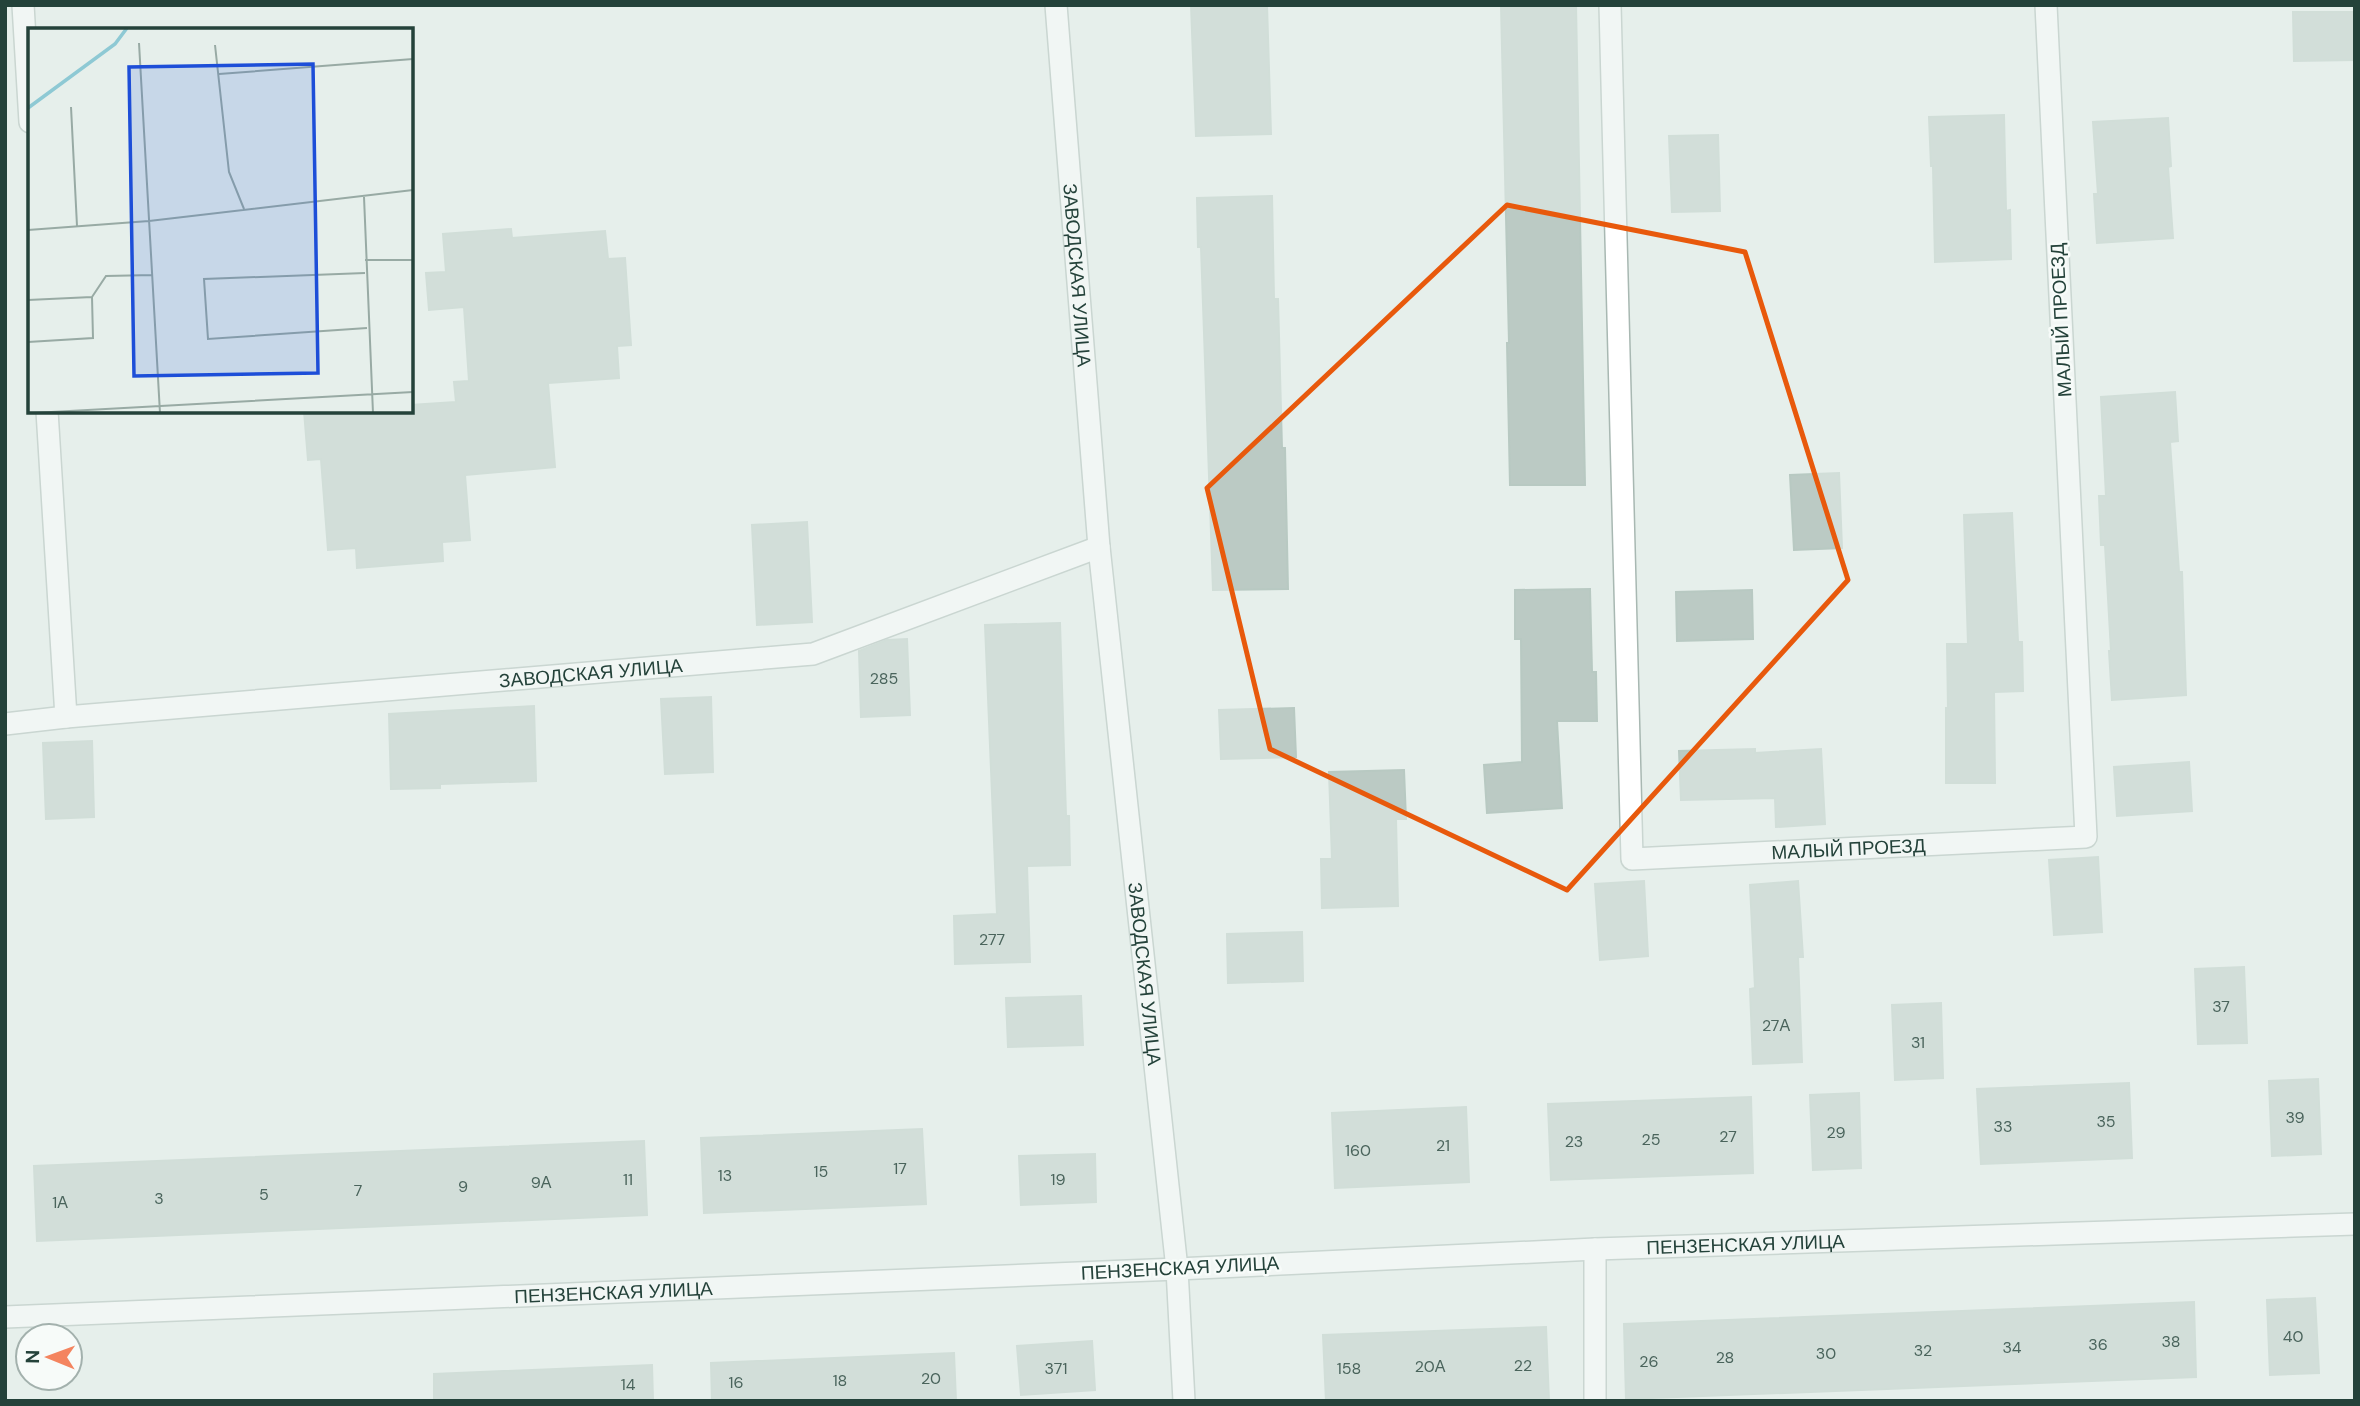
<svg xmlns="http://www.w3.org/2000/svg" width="2360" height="1406" font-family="'DM Sans',sans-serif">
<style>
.building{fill:#bbcac4;stroke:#b8c9c2;stroke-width:2}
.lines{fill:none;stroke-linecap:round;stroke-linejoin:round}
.minor-casing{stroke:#a8b8b2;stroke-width:24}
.tertiary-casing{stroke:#a8b8b2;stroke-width:24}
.minor{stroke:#fff;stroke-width:21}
.tertiary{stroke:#fff;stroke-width:21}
.marked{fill:none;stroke:#e8590c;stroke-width:5;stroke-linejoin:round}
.labels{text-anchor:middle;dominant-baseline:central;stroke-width:5;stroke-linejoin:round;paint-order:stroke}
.number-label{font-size:16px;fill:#4a645c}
.street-label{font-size:19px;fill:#24423a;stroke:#f7fbf9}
.inset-river{fill:none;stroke:#8ec9d4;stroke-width:3.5}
.inset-road{fill:none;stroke:#98aaa4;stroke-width:2}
.view{fill:#1d4ed8;fill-opacity:0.15;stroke:#1d4ed8;stroke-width:3.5}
.inset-edge{fill:none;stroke:#24423a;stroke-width:3.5}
</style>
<rect width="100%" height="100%" fill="#e6efeb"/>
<g class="building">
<path d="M1191,5H1267L1271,134L1196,136Z"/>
<path d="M1501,5H1576L1585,485H1510L1507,343H1509Z"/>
<path d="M2293,12H2355V60L2294,61Z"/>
<path d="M2004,115L2006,211L2010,210L2011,259L1935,262L1933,166H1931L1929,117Z"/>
<path d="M2168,118L2171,166L2168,167L2173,238L2097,243L2094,194H2098L2093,122Z"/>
<path d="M1718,135L1720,211L1672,212L1669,136Z"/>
<path d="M1272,196L1274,299H1278L1282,448H1285L1288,589L1213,590L1201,247H1198L1197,198Z"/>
<path d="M511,229L512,238L605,231L608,259L625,258L631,345L617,346L619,378L548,383L555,467L465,475L470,540L442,542L443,561L357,568L356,548L328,550L321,459L308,460L304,411H411V405L456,402L454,382L469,381L464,307L429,310L426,273L446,272L443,234Z"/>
<path d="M2175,392L2178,441L2170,442L2179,572H2182L2186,695L2112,700L2109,651H2111L2105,545H2101L2099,496H2106L2101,397Z"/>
<path d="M1839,473L1842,548L1794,550L1790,475Z"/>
<path d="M2012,513L2018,642H2022L2023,691L1994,692L1995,783H1946V708H1948L1947,644H1968L1964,515Z"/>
<path d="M807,522L812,622L757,625L752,525Z"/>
<path d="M1590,589L1592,672H1596L1597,721H1557L1562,808L1487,813L1484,765L1522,762L1521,639H1515V590Z"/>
<path d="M1752,590L1753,639L1677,641L1676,592Z"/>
<path d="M1060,623L1066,816H1069L1070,865L1027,866L1030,962L955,964L954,916L997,914L985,625Z"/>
<path d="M907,639L910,715L861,717L859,651L887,640Z"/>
<path d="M711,697L713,772L665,774L661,699Z"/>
<path d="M534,706L536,781L440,784V788L391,789L389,714Z"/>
<path d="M1294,708L1296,757L1221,759L1219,710Z"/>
<path d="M92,741L94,817L46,819L43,743Z"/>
<path d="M1755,749V753L1821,749L1825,824L1776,827L1775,798L1681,800L1679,751Z"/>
<path d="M2189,762L2192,811L2117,816L2114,767Z"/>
<path d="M1404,770L1406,819H1396L1398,906L1322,908L1321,859H1332L1329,772Z"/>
<path d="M2098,857L2102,932L2054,935L2049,860Z"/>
<path d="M1644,881L1648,956L1600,960L1595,884Z"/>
<path d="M1798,881L1803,957H1798L1802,1062L1753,1064L1750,989L1755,988L1750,885Z"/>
<path d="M1302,932L1303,981L1228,983L1227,934Z"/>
<path d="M2244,967L2247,1043L2198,1044L2195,969Z"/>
<path d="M1081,996L1083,1045L1008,1047L1006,998Z"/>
<path d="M1941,1003L1943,1078L1895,1080L1892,1005Z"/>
<path d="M2318,1079L2321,1154L2272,1156L2269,1081Z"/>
<path d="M2129,1083L2132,1158L1981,1164L1977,1089Z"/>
<path d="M1859,1093L1861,1168L1813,1170L1810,1095Z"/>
<path d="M1751,1097L1753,1173L1551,1180L1548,1104Z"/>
<path d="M1466,1107L1469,1182L1335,1188L1332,1113Z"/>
<path d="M922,1129L926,1204L704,1213L701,1138Z"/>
<path d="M644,1141L647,1215L37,1241L34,1166Z"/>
<path d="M1095,1154L1096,1202L1021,1205L1019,1156Z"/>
<path d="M2315,1298L2319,1373L2270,1375L2267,1300Z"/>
<path d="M2194,1302L2196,1377L1626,1399L1624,1324Z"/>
<path d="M1546,1327L1549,1401H1326L1323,1335Z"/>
<path d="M1092,1341L1095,1390L1021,1395L1017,1346Z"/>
<path d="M954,1353L956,1401H712L711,1363Z"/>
<path d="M652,1365L653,1401H434V1374Z"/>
</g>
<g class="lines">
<defs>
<g id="minor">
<path d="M23,5L30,122"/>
<path id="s1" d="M1610,5L1632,859L2086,837L2046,5"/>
<path d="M47,411L66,717"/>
<path id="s2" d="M5,724L66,717L813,654L1099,547"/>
<path d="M1595,1249V1401"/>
<path id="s3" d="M5,1317L1177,1269L1184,1401"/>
</g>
<g id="tertiary">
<path id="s4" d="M1056,5L1099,547L1177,1269L1595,1249L2355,1224"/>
</g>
</defs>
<use href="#minor" class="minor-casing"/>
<use href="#tertiary" class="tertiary-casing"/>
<use href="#minor" class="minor"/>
<use href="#tertiary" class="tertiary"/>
</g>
<path d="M0 0H2360V1406H0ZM1507,205L1745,252L1848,580L1567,890L1270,749L1207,488Z" fill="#e6efeb" fill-opacity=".55" fill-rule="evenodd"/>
<path class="marked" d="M1507,205L1745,252L1848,580L1567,890L1270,749L1207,488Z"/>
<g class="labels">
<g class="number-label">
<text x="884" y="678">285</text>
<text x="992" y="939">277</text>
<text x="2221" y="1006">37</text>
<text x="1776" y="1025">27А</text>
<text x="1918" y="1042">31</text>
<text x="2295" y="1117">39</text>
<text x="2106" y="1121">35</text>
<text x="2003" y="1126">33</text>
<text x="1836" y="1132">29</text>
<text x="1728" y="1136">27</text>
<text x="1651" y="1139">25</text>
<text x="1574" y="1141">23</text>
<text x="1443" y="1145">21</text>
<text x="1358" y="1150">160</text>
<text x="900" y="1168">17</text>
<text x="821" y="1171">15</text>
<text x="725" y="1175">13</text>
<text x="628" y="1179">11</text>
<text x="1058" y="1179">19</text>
<text x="541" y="1182">9А</text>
<text x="463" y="1186">9</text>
<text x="358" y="1190">7</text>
<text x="264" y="1194">5</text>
<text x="159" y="1198">3</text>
<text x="60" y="1202">1А</text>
<text x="2293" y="1336">40</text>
<text x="2171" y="1341">38</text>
<text x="2098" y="1344">36</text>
<text x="2012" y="1347">34</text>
<text x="1923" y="1350">32</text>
<text x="1826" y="1353">30</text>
<text x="1725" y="1357">28</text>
<text x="1649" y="1361">26</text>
<text x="1523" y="1365">22</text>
<text x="1430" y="1366">20А</text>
<text x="1056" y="1368">371</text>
<text x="1349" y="1368">158</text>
<text x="931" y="1378">20</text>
<text x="840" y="1380">18</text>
<text x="736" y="1382">16</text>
<text x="628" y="1384">14</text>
</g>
<g class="street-label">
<text stroke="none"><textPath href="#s4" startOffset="271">ЗАВОДСКАЯ УЛИЦА</textPath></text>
<text transform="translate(2061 320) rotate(-93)">МАЛЫЙ ПРОЕЗД</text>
<text stroke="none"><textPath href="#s2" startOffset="588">ЗАВОДСКАЯ УЛИЦА</textPath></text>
<text stroke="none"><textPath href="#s1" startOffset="1071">МАЛЫЙ ПРОЕЗД</textPath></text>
<text stroke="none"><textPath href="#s4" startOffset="973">ЗАВОДСКАЯ УЛИЦА</textPath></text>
<text stroke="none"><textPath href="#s4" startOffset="1839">ПЕНЗЕНСКАЯ УЛИЦА</textPath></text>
<text transform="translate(1180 1268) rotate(-3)">ПЕНЗЕНСКАЯ УЛИЦА</text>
<text stroke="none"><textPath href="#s3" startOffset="609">ПЕНЗЕНСКАЯ УЛИЦА</textPath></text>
</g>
</g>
<g transform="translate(28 28)">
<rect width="385" height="385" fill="#e6efeb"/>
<path class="inset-river" d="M0,80L87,16L99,0"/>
<path class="inset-road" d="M111,15L132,385M187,17L201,144L216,181M191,46L385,31M43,79L49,198M336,169L345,385M0,202L121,193L385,162M337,232H385M337,245L176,251L180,311L339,300M0,272L64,269M0,314L65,310L64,269L78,248L125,247M5,385L385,364"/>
<path class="view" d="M285,36L290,345L106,348L101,39Z"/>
<rect width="385" height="385" class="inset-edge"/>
</g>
<rect width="2360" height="1406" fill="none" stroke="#24423a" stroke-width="14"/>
<g transform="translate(49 1357) rotate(271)"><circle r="33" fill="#f7fbf9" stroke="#a3b1ad" stroke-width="2"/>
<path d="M0-5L12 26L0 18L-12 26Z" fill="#f4845f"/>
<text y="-10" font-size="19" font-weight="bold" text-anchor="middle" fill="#24423a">N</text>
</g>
</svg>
